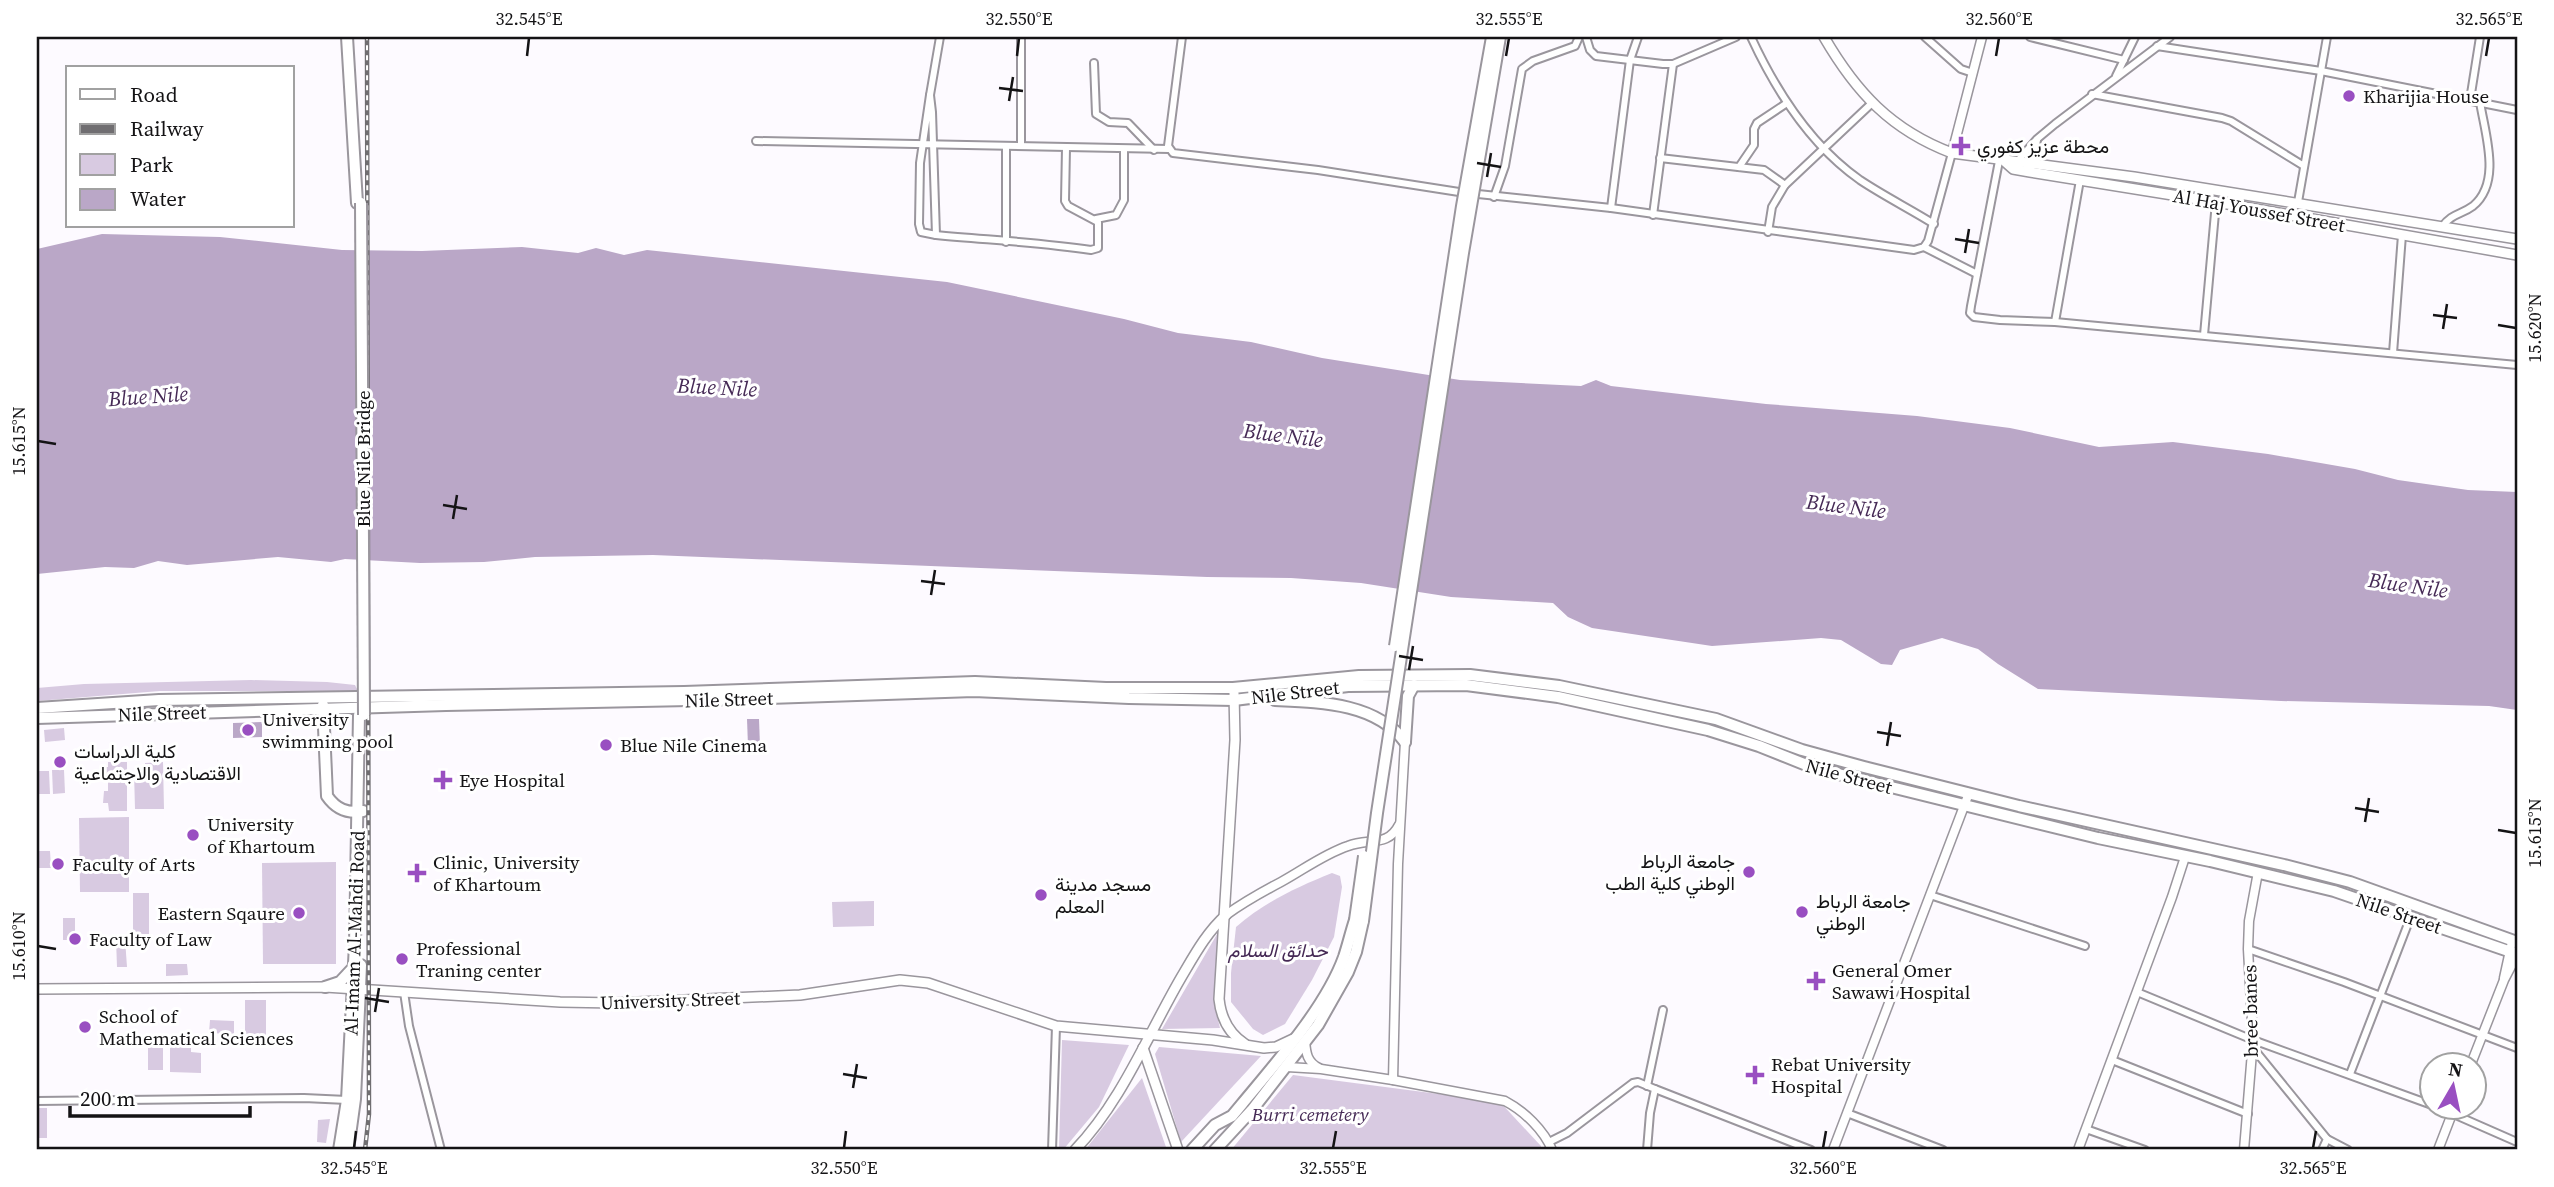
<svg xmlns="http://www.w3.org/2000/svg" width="2554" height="1187" font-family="'Source Serif 4',Vazirmatn,serif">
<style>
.green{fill:#d8cae1}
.water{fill:#baa7c7}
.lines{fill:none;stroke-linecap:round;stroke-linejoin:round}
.minor-casing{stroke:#9a969d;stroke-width:10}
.tertiary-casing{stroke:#9a969d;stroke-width:11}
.secondary-casing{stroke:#9a969d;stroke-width:12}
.primary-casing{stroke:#9a969d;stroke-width:14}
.minor{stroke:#fff;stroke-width:6}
.tertiary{stroke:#fff;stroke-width:8}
.secondary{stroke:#fff;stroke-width:9}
.primary{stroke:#fff;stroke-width:10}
.rail-casing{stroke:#706e71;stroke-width:4.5}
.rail{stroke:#fff;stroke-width:2;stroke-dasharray:5;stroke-linecap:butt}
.primary-bridge-casing{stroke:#9a969d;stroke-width:14;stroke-linecap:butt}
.primary-bridge{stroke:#fff;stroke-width:10}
.ticks{fill:none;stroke:#141315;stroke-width:2.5}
.poi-dot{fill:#994fc1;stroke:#fff;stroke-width:2.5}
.labels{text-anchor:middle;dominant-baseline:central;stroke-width:6;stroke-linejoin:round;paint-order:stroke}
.poi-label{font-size:19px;fill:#141315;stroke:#fff;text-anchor:start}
.street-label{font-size:19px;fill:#141315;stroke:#fff}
.park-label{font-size:19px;font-style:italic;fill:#452955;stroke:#fff}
.water-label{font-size:21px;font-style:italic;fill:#462a56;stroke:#fff}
.neatline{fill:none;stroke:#141315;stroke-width:2.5}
.ticks-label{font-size:18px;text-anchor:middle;fill:#141315}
</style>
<rect width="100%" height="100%" fill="#fdfaff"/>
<g class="green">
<path d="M251,680L327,682L355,685L358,691H160L37,701V688L84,684Z"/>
<path d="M64,728L65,740L45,742L44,730Z"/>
<path d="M108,762H127V811H109L108,803H103L104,791H108V780L103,779V767H108Z"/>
<path d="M163,762L164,809H135L134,772L145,771V763Z"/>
<path d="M52,770H64L65,793L53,794Z"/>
<path d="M37,771H49L50,794H37Z"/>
<path d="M129,817V892H80L79,818Z"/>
<path d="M39,851H50L51,868H39Z"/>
<path d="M336,862V964H263L262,863Z"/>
<path d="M1332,873L1340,876L1342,887L1334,937L1312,980L1285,1024L1263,1035L1253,1029L1231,1002V973L1236,927C1265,902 1297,887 1332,873Z"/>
<rect x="133" y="893" width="16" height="42"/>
<path d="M874,901V926L833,927L832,902Z"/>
<rect x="63" y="918" width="12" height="22"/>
<path d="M1220,929L1214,1004L1220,1028L1162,1029Z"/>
<path d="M116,939H125L127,967H117Z"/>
<path d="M166,964H187L188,975L166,976Z"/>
<rect x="245" y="1000" width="21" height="42"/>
<path d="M210,1020L234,1021V1034L209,1033Z"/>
<path d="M1062,1040L1129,1045L1099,1107L1063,1150H1059Z"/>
<path d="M170,1043L191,1044V1052L201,1053V1073L170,1072Z"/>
<rect x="148" y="1044" width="15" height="26"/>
<path d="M1159,1047L1261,1056L1181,1142L1155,1054Z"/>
<path d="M1293,1075L1500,1102L1541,1146V1150H1231Z"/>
<path d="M1142,1078L1167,1150H1085Z"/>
<rect x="37" y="1108" width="10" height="30"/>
<path d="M330,1119L326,1143L317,1142L318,1120Z"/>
</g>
<g class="water">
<path d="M102,234L220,237L342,250L422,251L522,247L578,253L596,248L624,255L647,250L947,282L1124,319L1178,333L1251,342L1322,358L1460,380L1581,386L1596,380L1611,386L1766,404L1917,416L2010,428L2099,447L2173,442L2268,454L2355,469L2398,480L2468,490L2517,492V710L2489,706L2281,701L2038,689L1998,664L1978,649L1942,638L1900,650L1892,665L1881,664L1841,640L1821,638L1712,646L1592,628L1568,617L1553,603L1451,597L1361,583L1291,578L1207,577L653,555L535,557L484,562L420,563L345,559L331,562L278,557L187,565L158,561L134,568L105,567L37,574V249Z"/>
<path d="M747,719H759L760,746H748Z"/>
<path d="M262,722V737L233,738V723Z"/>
</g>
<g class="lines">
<defs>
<g id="minor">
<path d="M1182,37L1168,146L1173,153L1318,170L1459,192"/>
<path d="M1586,37L1590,50L1596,56L1663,64H1673L1736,37"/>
<path d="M1751,37C1776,91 1810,145 1860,180C1884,196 1910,209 1934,224"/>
<path d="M1925,37L1961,69L1973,73"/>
<path d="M2030,37L2124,60"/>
<path d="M2157,46L2321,71L2517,110"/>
<path d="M1094,63L1096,114L1109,122L1128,123L1154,150"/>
<path d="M2116,76L2135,37"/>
<path d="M2092,94L2222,118L2231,121L2304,166"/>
<path d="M930,95L932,112L936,235L921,232L919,224L920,163Z"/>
<path d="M930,95L940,37"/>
<path d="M2470,100L2480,37"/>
<path d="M756,141L1169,149"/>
<path d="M1021,146V37"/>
<path d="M1660,158L1764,170L1785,185L1871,104"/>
<path d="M1999,161L1971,306L1970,313L1974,317L2000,320L2055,322L2517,365"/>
<path d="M2015,164L2037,139L2055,124L2170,37"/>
<path d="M1739,167L1754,145V129L1757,123L1787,103"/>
<path d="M2031,167L2037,140"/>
<path d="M1478,194L1611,208L1914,250L1924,247L1928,241L1952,153"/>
<path d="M1494,197L1505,166L1522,69L1533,61L1575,46L1579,37"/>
<path d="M2298,202L2327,37"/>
<path d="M1611,208L1630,60L1638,37"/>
<path d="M1653,215L1673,64"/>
<path d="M1096,219L1116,215L1124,200V150"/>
<path d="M2442,227C2452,213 2461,215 2473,206C2502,182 2485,134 2480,102"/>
<path d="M1768,232L1772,207L1785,185"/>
<path d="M936,235C988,240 1039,242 1091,250L1098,248V222L1068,206L1065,201L1066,148"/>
<path d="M1006,242V146"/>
<path d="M1924,247L1977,274"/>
<path d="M2055,322L2080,180"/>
<path d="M2204,335L2216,202"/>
<path d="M2393,353L2402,235"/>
<path d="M1930,895L2085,946"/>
<path d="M2248,949L2344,982L2517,1048"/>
<path d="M404,992L409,1026L441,1150"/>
<path d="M2137,992L2253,1040L2432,1105"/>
<path d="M2253,1048L2327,1139L2322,1150"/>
<path d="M2112,1060L2248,1114"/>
<path d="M2350,1074L2411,916"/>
<path d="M1647,1086L1663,1010"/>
<path d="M1655,1089L1811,1150"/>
<path d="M37,1101L304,1098L347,1100"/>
<path d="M2435,1106L2517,1142"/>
<path d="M1847,1113L1943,1150"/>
<path d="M2086,1129L2145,1150"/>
<path d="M2327,1139L2348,1150"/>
<path d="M1549,1142L1567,1133L1633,1083L1638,1082L1655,1089L1650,1113L1647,1150"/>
<path d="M1052,1150L1056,1026"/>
</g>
<g id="tertiary">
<path d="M1952,153L1982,37"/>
<path d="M1226,915C1244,902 1262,892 1281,882C1303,870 1324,854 1348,846C1369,838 1388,847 1399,825"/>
<path d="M2504,978L2511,946"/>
<path d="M1305,1041C1306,1053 1307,1062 1319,1068"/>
<path d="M2471,1064L2504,980L2517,955"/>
<path d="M1287,1067L1321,1069L1393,1080L1505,1101C1524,1111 1544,1130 1552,1150"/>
<path d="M1393,1080L1398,864L1405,742"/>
<path d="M1833,1150L1969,793"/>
<path d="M2078,1150L2172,897L2185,857"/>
<path d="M2244,1150L2253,1040L2248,949L2249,921L2258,872"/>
<path d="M2438,1150L2455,1106"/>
</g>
<g id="secondary">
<path d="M1824,37C1856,92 1891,130 1952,153L2134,177L2517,239"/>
<path d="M2004,161L2013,169L2030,172L2216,202L2517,255"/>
<path d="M1234,693L1235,740L1219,999C1221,1018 1228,1033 1245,1044"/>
<path d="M37,989L325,987L560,1002L615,1003L800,995L900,980L928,983L1056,1026L1213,1040L1264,1048L1276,1047L1293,1039"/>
<path d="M1143,1048L1178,1150"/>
<path d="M1075,1150C1122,1101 1148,1034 1182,976C1195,954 1207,932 1226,915"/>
</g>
<g id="primary">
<path d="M347,37L357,203"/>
<path d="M1275,700C1321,702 1376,703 1405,742"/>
<path d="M323,705L327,796C336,809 347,814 363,811"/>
<path d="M37,708L159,700L684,692L975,682L1106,688H1233L1359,676L1470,675L1559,686L1716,719L1802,750L1864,767L2019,806L2284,865L2350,882L2517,942"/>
<path d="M37,718L446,705L738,699L974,691L1129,698L1234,700L1348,686L1466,685L1558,697L1708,730L1759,746L1814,768L2098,838L2210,861L2334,891L2517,954"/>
<path d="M1405,742L1408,696L1414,685"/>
<path d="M325,987L340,982L354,967"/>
<path d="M339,1150L347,1100L355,944L359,715"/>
<path d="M348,1150L355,1099L361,965"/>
<path d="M1192,1150L1215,1125L1232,1116L1242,1104C1276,1063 1326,1007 1344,957C1348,945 1351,932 1355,920"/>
<path d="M1215,1150L1252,1110L1318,1025L1348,972L1356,952L1363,921"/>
</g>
</defs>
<use href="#minor" class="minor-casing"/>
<use href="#tertiary" class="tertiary-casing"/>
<use href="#secondary" class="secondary-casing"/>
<use href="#primary" class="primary-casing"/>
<use href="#minor" class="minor"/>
<use href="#tertiary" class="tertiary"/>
<use href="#secondary" class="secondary"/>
<use href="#primary" class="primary"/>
<defs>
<path id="rail" d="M365,1150L369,1114L367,37"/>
</defs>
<use href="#rail" class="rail-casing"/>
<use href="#rail" class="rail"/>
<defs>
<g id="primary-bridge">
<path d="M361,203L364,715"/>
<path d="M1395,646L1462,206L1492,37"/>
<path d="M1355,920L1364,856"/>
<path d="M1363,921L1377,813L1463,253L1500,37"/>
</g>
</defs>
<use href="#primary-bridge" class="primary-bridge-casing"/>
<use href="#primary-bridge" class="primary-bridge"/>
</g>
<path class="ticks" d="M527,56L529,38M1017,56L1019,38M1506,56L1509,38M1996,56L1999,38M2486,56L2489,38M999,88L1023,91M1009,101L1013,77M1477,163L1501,167M1487,177L1491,153M1955,239L1979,243M1965,253L1969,229M2433,315L2457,318M2498,325L2516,328M2443,329L2447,304M38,441L56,444M443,505L467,509M453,519L457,495M921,581L945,584M931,595L935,570M1399,656L1423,660M1409,670L1413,646M1877,732L1901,736M1887,746L1891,722M2355,808L2379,812M2365,822L2369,798M2498,830L2516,833M38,946L56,949M365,998L389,1002M375,1012L379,988M843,1074L867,1078M853,1088L857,1064M354,1148L356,1131M844,1148L846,1131M1333,1148L1336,1131M1823,1148L1826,1131M2313,1148L2316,1131"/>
<g class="poi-dot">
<circle cx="2349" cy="96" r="7"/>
<path d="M1957.5 135.5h7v7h7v7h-7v7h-7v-7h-7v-7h7z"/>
<circle cx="248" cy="730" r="7"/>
<circle cx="606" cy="745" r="7"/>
<circle cx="60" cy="762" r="7"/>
<path d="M439.5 769.5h7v7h7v7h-7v7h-7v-7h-7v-7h7z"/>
<circle cx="193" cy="835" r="7"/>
<circle cx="58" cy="864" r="7"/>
<circle cx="1749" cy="872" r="7"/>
<path d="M413.5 862.5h7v7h7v7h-7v7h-7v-7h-7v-7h7z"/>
<circle cx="1041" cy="895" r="7"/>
<circle cx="1802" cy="912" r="7"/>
<circle cx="299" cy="913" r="7"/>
<circle cx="75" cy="939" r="7"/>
<circle cx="402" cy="959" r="7"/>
<path d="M1812.5 970.5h7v7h7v7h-7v7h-7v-7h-7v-7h7z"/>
<circle cx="85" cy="1027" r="7"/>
<path d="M1751.5 1064.5h7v7h7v7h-7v7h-7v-7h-7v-7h7z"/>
</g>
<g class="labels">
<g class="poi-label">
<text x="2363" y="96">Kharijia House</text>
<text x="1977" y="146">محطة عزيز كفوري</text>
<text x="262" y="719">University<tspan x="262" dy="22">swimming pool</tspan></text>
<text x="620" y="745">Blue Nile Cinema</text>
<text x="74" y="751">كلية الدراسات<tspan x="74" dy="22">الاقتصادية والاجتماعية</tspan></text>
<text x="459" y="780">Eye Hospital</text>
<text x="207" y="824">University<tspan x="207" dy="22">of Khartoum</tspan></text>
<text x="1735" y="861" text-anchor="end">جامعة الرباط<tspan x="1735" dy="22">الوطني كلية الطب</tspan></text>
<text x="433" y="862">Clinic, University<tspan x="433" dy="22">of Khartoum</tspan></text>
<text x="72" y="864">Faculty of Arts</text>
<text x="1055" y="884">مسجد مدينة<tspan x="1055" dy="22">المعلم</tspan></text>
<text x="1816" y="901">جامعة الرباط<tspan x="1816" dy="22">الوطني</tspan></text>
<text x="285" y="913" text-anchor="end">Eastern Sqaure</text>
<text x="89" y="939">Faculty of Law</text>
<text x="416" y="948">Professional<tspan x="416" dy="22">Traning center</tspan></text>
<text x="1832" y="970">General Omer<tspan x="1832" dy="22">Sawawi Hospital</tspan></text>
<text x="99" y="1016">School of<tspan x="99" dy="22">Mathematical Sciences</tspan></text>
<text x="1771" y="1064">Rebat University<tspan x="1771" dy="22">Hospital</tspan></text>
</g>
<g class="street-label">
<text transform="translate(2259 210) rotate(10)">Al Haj Youssef Street</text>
<text transform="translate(363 459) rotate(-90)">Blue Nile Bridge</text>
<text transform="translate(1295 692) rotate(-7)">Nile Street</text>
<text transform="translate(729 699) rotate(-2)">Nile Street</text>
<text transform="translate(162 713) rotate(-2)">Nile Street</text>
<text transform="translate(1849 776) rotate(15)">Nile Street</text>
<text transform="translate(2399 913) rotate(19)">Nile Street</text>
<text transform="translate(354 933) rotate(-88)">Al-Imam Al-Mahdi Road</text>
<text transform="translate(670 1000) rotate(-2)">University Street</text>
<text transform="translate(2250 1011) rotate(-91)">bree banes</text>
</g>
<g class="park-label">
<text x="1278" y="950">حدائق السلام</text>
<text x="1310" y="1114">Burri cemetery</text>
</g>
<g class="water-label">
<text transform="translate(717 387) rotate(3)">Blue Nile</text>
<text transform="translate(148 396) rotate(-4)">Blue Nile</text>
<text transform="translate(1283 435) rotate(7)">Blue Nile</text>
<text transform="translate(1846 506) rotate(7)">Blue Nile</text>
<text transform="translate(2408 585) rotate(8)">Blue Nile</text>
</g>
</g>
<rect width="2554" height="1187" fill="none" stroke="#ffffff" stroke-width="77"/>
<rect x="66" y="66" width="228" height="161" fill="#ffffff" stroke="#a1a1a1" stroke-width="2"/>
<rect x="80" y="89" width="35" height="10" fill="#ffffff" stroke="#a1a1a1" stroke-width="2"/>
<text x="130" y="102" font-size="21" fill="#141315">Road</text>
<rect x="80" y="124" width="35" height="10" fill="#706e71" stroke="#a1a1a1" stroke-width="2"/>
<text x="130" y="136" font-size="21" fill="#141315">Railway</text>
<rect x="80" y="154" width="35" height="21" fill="#d8cae1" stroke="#a1a1a1" stroke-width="2"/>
<text x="130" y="172" font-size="21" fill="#141315">Park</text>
<rect x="80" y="189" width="35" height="21" fill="#baa7c7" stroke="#a1a1a1" stroke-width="2"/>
<text x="130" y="206" font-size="21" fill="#141315">Water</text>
<g transform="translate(2453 1086) rotate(9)"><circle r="33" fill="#ffffff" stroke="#a1a1a1" stroke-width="2"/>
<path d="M0-5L12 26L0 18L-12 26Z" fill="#994fc1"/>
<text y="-10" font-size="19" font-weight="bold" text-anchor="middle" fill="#141315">N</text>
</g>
<path d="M70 1106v10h180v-10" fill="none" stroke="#141315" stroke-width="3.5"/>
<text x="80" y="1106" font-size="21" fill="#141315" stroke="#ffffff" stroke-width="5" paint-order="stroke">200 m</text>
<rect x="38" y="38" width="2478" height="1110" class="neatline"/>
<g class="ticks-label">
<text x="529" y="25">32.545°E</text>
<text x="1019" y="25">32.550°E</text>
<text x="1509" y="25">32.555°E</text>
<text x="1999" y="25">32.560°E</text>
<text x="2489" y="25">32.565°E</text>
<text transform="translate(2535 328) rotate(-90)" y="6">15.620°N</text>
<text transform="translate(19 441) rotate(-90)" y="6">15.615°N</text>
<text transform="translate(2535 833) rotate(-90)" y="6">15.615°N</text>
<text transform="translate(19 946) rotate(-90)" y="6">15.610°N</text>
<text x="354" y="1174">32.545°E</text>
<text x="844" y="1174">32.550°E</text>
<text x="1333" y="1174">32.555°E</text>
<text x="1823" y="1174">32.560°E</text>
<text x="2313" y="1174">32.565°E</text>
</g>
</svg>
